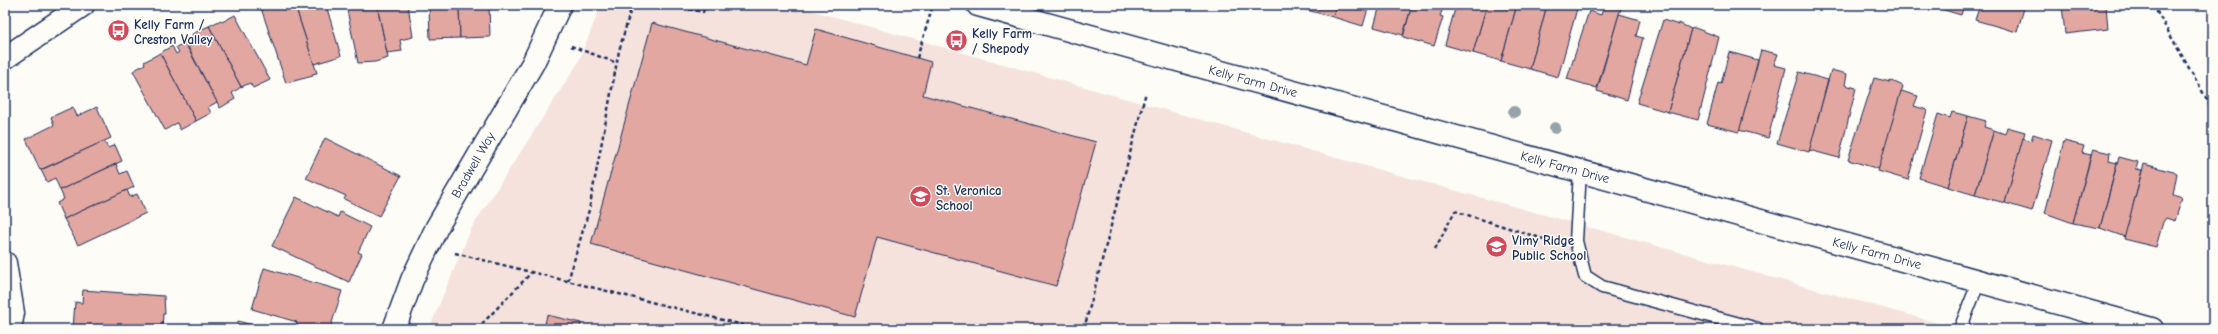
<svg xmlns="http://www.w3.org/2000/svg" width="2218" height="334" font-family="'Comic Neue',sans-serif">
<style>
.built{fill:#f5e2dd}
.building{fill:#e2a7a0;stroke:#1b2f5e}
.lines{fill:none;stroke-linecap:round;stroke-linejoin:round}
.lane-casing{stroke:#1b2f5e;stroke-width:15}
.street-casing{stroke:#1b2f5e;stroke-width:25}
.secondary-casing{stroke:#1b2f5e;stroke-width:25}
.path{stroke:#1b2f5e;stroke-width:2.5;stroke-dasharray:4 3;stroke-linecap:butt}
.lane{stroke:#fdfcf7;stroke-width:12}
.street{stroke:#fdfcf7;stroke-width:22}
.secondary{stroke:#fdfcf7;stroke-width:22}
.tree{fill:#96a3ab}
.labels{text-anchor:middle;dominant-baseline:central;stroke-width:3;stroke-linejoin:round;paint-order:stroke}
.poi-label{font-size:13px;font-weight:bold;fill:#1b2f5e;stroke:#fdfcf7;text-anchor:start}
.street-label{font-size:13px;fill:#1b2f5e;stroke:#fdfcf7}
</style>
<rect width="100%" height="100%" fill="#fdfcf7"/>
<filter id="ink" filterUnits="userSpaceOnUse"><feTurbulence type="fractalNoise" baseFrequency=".025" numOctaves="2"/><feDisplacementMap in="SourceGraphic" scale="8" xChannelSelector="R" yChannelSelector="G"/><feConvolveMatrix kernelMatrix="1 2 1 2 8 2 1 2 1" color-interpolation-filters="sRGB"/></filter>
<g filter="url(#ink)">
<path class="built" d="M601,5H792L1362,165L1960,329H429L471,229L578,63Z"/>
<g class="building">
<path d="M260,5H295L317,73L312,74L313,76L286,83Z"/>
<path d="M295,5H326L341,56L314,64Z"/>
<path d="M346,5H377L388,58L375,62L358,63Z"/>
<path d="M377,5H408L413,37L400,40L402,51L387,53Z"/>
<path d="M427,5H459L460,38L430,39L429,6Z"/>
<path d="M459,5H489L490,37L460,38Z"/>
<path d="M1304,5H1337L1333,17L1303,9Z"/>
<path d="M1337,5H1369L1363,26L1333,17Z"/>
<path d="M1380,5H1412L1403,35L1374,27Z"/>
<path d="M1412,5H1444L1440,16L1443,17L1434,46L1403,37Z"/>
<path d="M1456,5H1487L1473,53L1445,45Z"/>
<path d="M1487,5H1517L1501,61L1473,53Z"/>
<path d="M1517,5H1547L1530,69L1501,61Z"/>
<path d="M1547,5L1557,7L1558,5H1578L1558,77L1530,69Z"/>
<path d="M1604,5L1621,8L1597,88L1567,79L1589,11L1601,15Z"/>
<path d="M1927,5H1964L1961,15Z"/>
<path d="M1980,5H2025L2017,32L1975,20Z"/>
<path d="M2062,5H2106L2108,29L2065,34Z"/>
<path d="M1619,14L1640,20L1636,36L1643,38L1627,100L1597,91Z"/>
<path d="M235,15L270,80L253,88L250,83L241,87L209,26L221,20L222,22Z"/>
<path d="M1663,20L1679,25V23L1691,29L1668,112L1637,103Z"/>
<path d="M652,23L806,65L816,29L931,62L923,95L1096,142L1056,286L877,237L855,317L591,244Z"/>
<path d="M209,26L241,87L232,93L235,99L220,108L188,47L197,43L192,34Z"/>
<path d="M1695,28L1719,37L1698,120L1668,112L1691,29Z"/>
<path d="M185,43L217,102L208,107L211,113L196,121L160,53L172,46L176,54L179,52L176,47Z"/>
<path d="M1761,50L1778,54L1774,65L1786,68L1768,138L1739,130Z"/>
<path d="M1729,52L1758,60L1739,132L1707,124L1718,83L1721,84Z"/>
<path d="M160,53L196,121L180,130L177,123L165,130L133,71L145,64L144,62Z"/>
<path d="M1831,70L1847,74L1845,85L1856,88L1839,158L1809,150Z"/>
<path d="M1799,72L1828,80L1809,152L1777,143Z"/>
<path d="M1874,78L1890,82V80L1903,86L1879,169L1848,160Z"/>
<path d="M1901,91L1918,96L1914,106L1927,110L1908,180L1878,171Z"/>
<path d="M73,107L77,116L97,107L111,138L40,170L26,139L54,125L51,117Z"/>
<path d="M1952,112L1968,116L1948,187L1919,178L1938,114L1950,118Z"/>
<path d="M1968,116L1986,121L1984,127L1994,130L1975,195L1948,187Z"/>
<path d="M2007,127L2025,132L2005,203L1975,195L1994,130L2005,134Z"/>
<path d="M2033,134L2052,140L2032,211L2005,203L2023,138L2031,141Z"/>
<path d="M325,138L401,176L379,216L344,199L346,196L306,178Z"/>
<path d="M104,141L108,148L115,145L122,161L60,190L55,178L47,182L41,170Z"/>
<path d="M2064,141L2084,146L2082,153L2091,155L2073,223L2045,213Z"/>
<path d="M2093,149L2110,153L2109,161L2117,163L2100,228L2073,223Z"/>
<path d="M2119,157L2138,162L2136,169L2142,170L2125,237L2100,228Z"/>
<path d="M116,164L120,174L127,171L134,187L64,219L57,203L64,199L60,190Z"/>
<path d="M2144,164L2177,173L2173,195L2182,198L2175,221L2166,218L2163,222L2156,247L2124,239Z"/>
<path d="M127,190L130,197L137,194L146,213L78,245L64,219Z"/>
<path d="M296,197L338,217L340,212L370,227L358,252L362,254L349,282L272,246Z"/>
<path d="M264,268L342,291L330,329H310L296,325L297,322L252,309Z"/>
<path d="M83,290L164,296L165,314H163L162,329H73L75,302L82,303Z"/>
<path d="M547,315L581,323L580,329H544Z"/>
<path d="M238,321L266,329H236Z"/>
</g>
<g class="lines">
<defs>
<g id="lane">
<path d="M1580,171L1576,241L1585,276L1602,287L1758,329"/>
<path d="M1960,329L1979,281"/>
</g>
<g id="street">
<path d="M5,263L13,313L10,329"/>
<path d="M394,329L412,280L437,227L533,63L560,5"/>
</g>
<g id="secondary">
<path d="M978,5L2152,329"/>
<path d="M5,58L83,5"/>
</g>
</defs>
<use href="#lane" class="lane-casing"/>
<use href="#street" class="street-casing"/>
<use href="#secondary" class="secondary-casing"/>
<g class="path">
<path d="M668,5L703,12L705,5"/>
<path d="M2153,5L2213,110"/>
<path d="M571,46L617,63"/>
<path d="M917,58L933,5"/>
<path d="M1435,249L1455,211L1553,242"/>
<path d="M455,253L759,329"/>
<path d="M568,281L589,210L619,51L632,5"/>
<path d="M477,329L532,272"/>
<path d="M1084,329L1146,92"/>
</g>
<use href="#lane" class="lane"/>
<use href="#street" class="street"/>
<use href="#secondary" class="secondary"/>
</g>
<g class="tree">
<circle cx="1514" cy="112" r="6"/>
<circle cx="1555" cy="128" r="6"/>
</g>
</g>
<defs>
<symbol id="bus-disc" viewBox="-11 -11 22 22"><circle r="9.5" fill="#d1495b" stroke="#fdfcf7"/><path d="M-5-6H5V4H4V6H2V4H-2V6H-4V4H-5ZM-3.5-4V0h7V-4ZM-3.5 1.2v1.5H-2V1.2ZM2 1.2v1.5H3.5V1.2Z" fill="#fff"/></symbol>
<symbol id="school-disc" viewBox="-11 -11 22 22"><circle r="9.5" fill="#d1495b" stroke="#fdfcf7"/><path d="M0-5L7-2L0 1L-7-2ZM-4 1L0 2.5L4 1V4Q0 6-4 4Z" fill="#fff"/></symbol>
</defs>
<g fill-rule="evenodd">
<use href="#bus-disc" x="106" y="18" width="25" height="25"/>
<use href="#bus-disc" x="944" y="28" width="25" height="25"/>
<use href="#school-disc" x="908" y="184" width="25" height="25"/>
<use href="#school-disc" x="1484" y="234" width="25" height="25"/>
</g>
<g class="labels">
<g class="poi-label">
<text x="134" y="24">Kelly Farm /<tspan x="134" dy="15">Creston Valley</tspan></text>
<text x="972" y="33">Kelly Farm<tspan x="972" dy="15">/ Shepody</tspan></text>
<text x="936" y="190">St. Veronica<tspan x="936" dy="15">School</tspan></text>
<text x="1512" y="240">Vimy Ridge<tspan x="1512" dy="15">Public School</tspan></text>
</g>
<g class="street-label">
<text transform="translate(1253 81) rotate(15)">Kelly Farm Drive</text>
<text transform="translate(473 165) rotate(-60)">Bradwell Way</text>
<text transform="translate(1565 167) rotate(15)">Kelly Farm Drive</text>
<text transform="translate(1877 253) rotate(15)">Kelly Farm Drive</text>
</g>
</g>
<rect width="2218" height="334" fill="none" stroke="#fdfcf7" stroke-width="20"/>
<rect x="10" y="10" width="2198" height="314" fill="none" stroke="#1b2f5e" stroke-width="1.5" filter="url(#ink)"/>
</svg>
